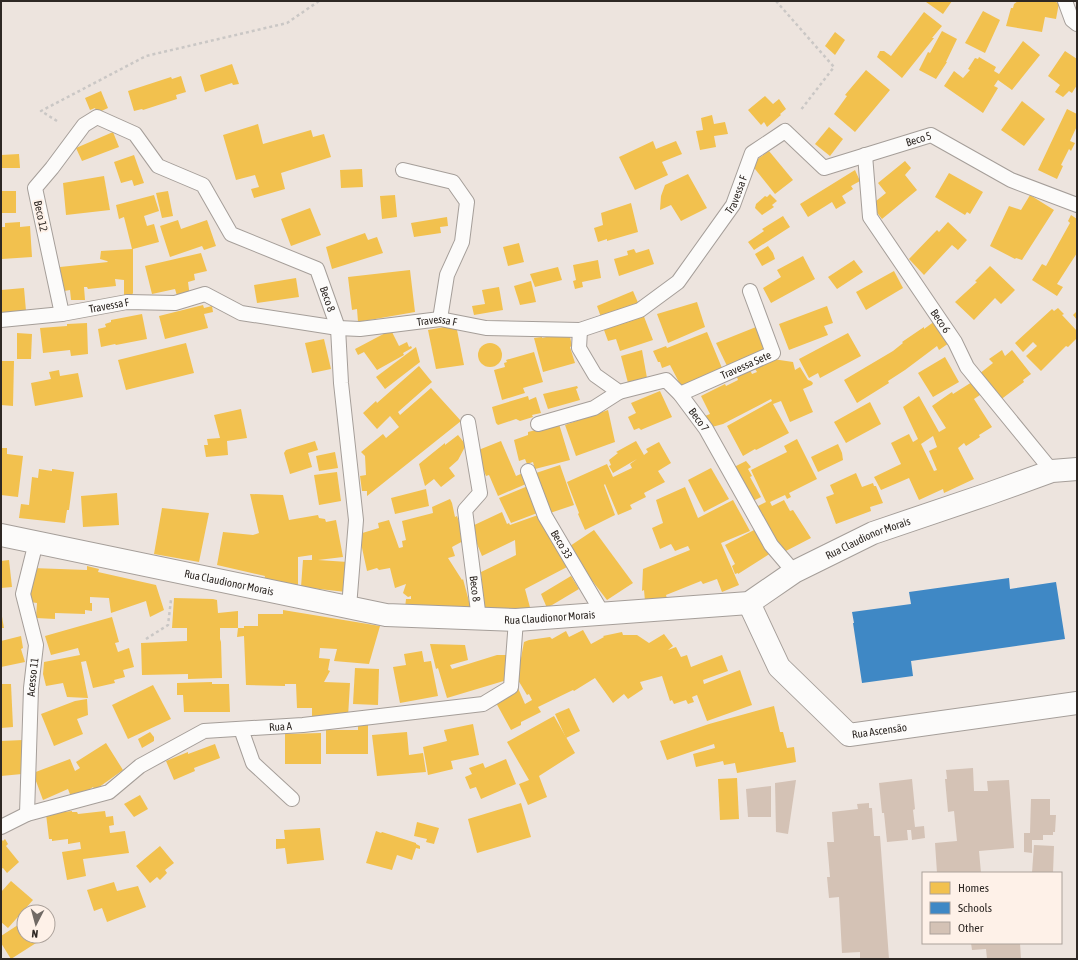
<svg xmlns="http://www.w3.org/2000/svg" width="1078" height="960" font-family="'Asap Condensed',sans-serif">
<style>
.homes{fill:#f2c14e;fill-rule:evenodd}
.schools{fill:#3f88c5}
.building{fill:#d4c2b5}
.lines{fill:none;stroke-linecap:round;stroke-linejoin:round}
.lane-casing{stroke:#a59e99;stroke-width:16}
.street-casing{stroke:#a59e99;stroke-width:24}
.path{stroke:#cac7c5;stroke-width:2.5;stroke-dasharray:3 3;stroke-linecap:butt}
.lane{stroke:#fcfbfa;stroke-width:14}
.street{stroke:#fcfbfa;stroke-width:22}
.labels{text-anchor:middle;dominant-baseline:central;stroke-width:4;stroke-linejoin:round;paint-order:stroke}
.street-label{font-size:11px;fill:#2e2824;stroke:#fef1e8}
</style>
<rect width="100%" height="100%" fill="#ede4de"/>
<g class="homes">
<path d="M927,1H952L943,14L926,2Z"/>
<path d="M1018,1H1052L1059,3L1056,19L1045,17L1042,32L1006,26L1011,8H1013L1014,4Z"/>
<path d="M983,11L1000,20L985,53L965,43Z"/>
<path d="M924,12L942,26L932,38H934L902,78L877,57L880,51H884L891,56Z"/>
<path d="M942,31L957,39L946,62H947L936,79L919,70L928,52L930,53Z"/>
<path d="M835,32L845,40L835,55L825,46Z"/>
<path d="M1023,41L1040,55L1012,90L998,80L994,86L998,88L983,113L944,86L954,71L963,78L970,70L968,69L975,58L978,59L979,57L996,67L994,71L999,74Z"/>
<path d="M1065,51L1077,59V85L1072,93L1069,91L1063,97L1055,92L1060,85L1048,76Z"/>
<path d="M232,64L239,84L233,85L232,83L205,92L200,75Z"/>
<path d="M866,70L890,90L855,132L834,114L847,96L845,95Z"/>
<path d="M181,76L186,92L176,95L177,99L143,110L142,109L134,111L128,91L171,77L172,79Z"/>
<path d="M101,91L108,108L97,113L95,108L90,110L85,98Z"/>
<path d="M765,96L773,104L779,99L786,109L780,114L781,115L767,127L764,122L761,125L748,110Z"/>
<path d="M1022,101L1045,119L1024,146L1001,130Z"/>
<path d="M1067,109L1077,114V126L1070,141L1075,143L1071,151L1069,149L1061,165L1063,166L1057,179L1038,170Z"/>
<path d="M712,115L714,124L725,122L728,134L714,136L716,147L700,150L696,131L703,130L701,118Z"/>
<path d="M258,124L263,144L311,130L313,137L324,134L331,157L281,173L285,189L254,198L251,189L259,187L255,175L236,180L223,135Z"/>
<path d="M829,127L843,139L830,156L815,144Z"/>
<path d="M113,132L119,147L82,161L76,148Z"/>
<path d="M653,141L656,149L676,141L682,154L662,162L668,175L635,190L619,157Z"/>
<path d="M769,151L793,180L775,194L751,164Z"/>
<path d="M19,154L20,168H1V155Z"/>
<path d="M134,155L144,183L134,186L132,180L121,183L114,162Z"/>
<path d="M905,161L911,168L905,175L917,190L882,219L871,205L886,193L878,183Z"/>
<path d="M362,169L363,187L341,188L340,170Z"/>
<path d="M855,170L860,181L851,186L853,189L842,196L846,203L836,209L832,202L808,217L800,204Z"/>
<path d="M949,173L983,192L970,214L967,212L965,215L935,197Z"/>
<path d="M688,174L707,208L681,221L671,205L660,210L661,196L665,185Z"/>
<path d="M104,176L110,210L66,215L63,183Z"/>
<rect x="1" y="191" width="15" height="22"/>
<path d="M168,191L173,216L162,218L156,193Z"/>
<path d="M770,194L777,201L772,205L774,207L762,215L755,208L756,204L765,196L767,197Z"/>
<path d="M154,195L159,211L144,216L147,226L154,224L159,242L133,249V293L131,297L124,296V280L115,279L116,286L88,289L87,287H84L85,300H71L70,290L64,291V289H61L60,267L108,262L107,261L100,259L101,251L132,249L124,217L119,219L116,205Z"/>
<path d="M395,195L397,217L382,219L380,196Z"/>
<path d="M1030,195L1054,210L1022,260L1016,258L1015,259L990,246L1009,206L1021,210Z"/>
<path d="M631,203L638,232L607,241V239L598,242L594,228L603,225L601,213Z"/>
<path d="M310,208L321,235L291,246L281,219Z"/>
<path d="M1071,215L1077,219V253L1057,284L1063,287L1057,296L1032,280L1042,264L1046,266L1070,223L1068,221Z"/>
<path d="M783,216L790,227L754,250L748,242L764,231L762,229Z"/>
<path d="M447,217L448,226L440,227L441,233L414,237L411,223Z"/>
<path d="M178,220L181,229L207,220L216,246L204,250L202,246L170,257L160,226Z"/>
<path d="M20,222V227L30,226L32,257L2,259V227H5V223Z"/>
<path d="M948,222L967,240L958,250L952,245L924,275L909,259L937,230L939,232Z"/>
<path d="M365,233L368,240L377,237L383,253L332,269L326,247Z"/>
<path d="M519,243L524,262L508,266L503,247Z"/>
<path d="M768,246L773,253L775,259L762,266L755,254Z"/>
<path d="M634,249L636,253L649,249L654,264L619,276L614,259L628,255L627,251Z"/>
<path d="M201,253L207,271L194,274L195,280L188,282L190,297L178,299L175,289L152,294L145,266Z"/>
<path d="M803,256L815,279L771,303L763,288L781,277L777,270Z"/>
<path d="M598,260L601,278L582,282L583,287L575,289L573,281L576,280L573,265Z"/>
<path d="M854,260L863,272L837,289L828,277Z"/>
<path d="M990,266L1015,290L1001,304L995,298L974,320L955,302L977,282L975,281Z"/>
<path d="M558,267L562,280L535,287L530,274Z"/>
<path d="M410,270L415,312L358,322L357,309L352,310L348,277Z"/>
<path d="M894,271L903,288L866,310L856,292Z"/>
<path d="M296,278L299,297L257,303L254,285Z"/>
<path d="M531,281L536,302L520,305L514,286Z"/>
<path d="M499,287L503,310L474,315L472,306L485,304L482,290Z"/>
<path d="M24,288L26,311L2,313L1,290Z"/>
<path d="M633,291L639,305L602,320L597,306Z"/>
<path d="M697,302L705,327L668,343L657,314Z"/>
<path d="M203,305L204,308L212,306L213,312L204,314L208,328L165,339L159,316Z"/>
<path d="M827,306L833,323L824,326L828,335L789,350L779,324Z"/>
<path d="M1058,308L1064,314L1062,315L1077,331V338L1068,347L1066,346L1041,371L1026,356L1037,346L1033,342L1023,352L1015,343L1052,309L1054,311Z"/>
<path d="M1077,311V320L1073,315Z"/>
<path d="M142,314L147,339L116,345L115,344L101,347L98,329L106,327L105,324L111,322V320Z"/>
<path d="M643,314L653,340L620,351L616,339L608,341L604,330L612,327L611,325Z"/>
<path d="M935,321L949,343L939,350L937,346L905,370L888,381L889,383L857,403L844,380L893,351L903,343L902,342L924,327V329Z"/>
<path d="M87,323L88,354L71,356L70,350L43,353L40,328L67,326V324Z"/>
<path d="M456,325L464,365L436,369L428,330Z"/>
<path d="M756,327L767,351L728,368L716,343Z"/>
<path d="M391,330L399,346L407,342L409,347L411,346L412,348L403,353L404,355L377,370L364,352L358,355L355,349Z"/>
<path d="M569,332L572,346L570,347L575,363L543,372L534,338L542,337V338Z"/>
<path d="M707,332L722,368L681,386L670,365L662,368L660,362H658L653,351L666,346L667,348Z"/>
<path d="M17,333L32,334L31,359H17Z"/>
<path d="M848,333L861,356L820,378L818,373L809,378L799,359Z"/>
<path d="M324,339L331,369L312,373L305,343Z"/>
<path d="M186,343L194,373L126,390L118,360Z"/>
<circle cx="490" cy="355" r="12"/>
<path d="M416,347L420,362L385,389L376,377Z"/>
<path d="M642,350L647,378L628,383L621,356Z"/>
<path d="M1002,350L1005,356L1012,350L1031,374L1023,380L1024,382L999,401L979,374L993,363L989,359Z"/>
<path d="M534,352L543,382L523,388L525,393L502,400L494,370L505,367L504,363L507,362L506,360Z"/>
<path d="M945,357L959,382L933,397L918,373Z"/>
<path d="M766,358L793,362L795,370L800,367L808,380L811,381L813,383L812,385L803,389L813,412L790,422L781,401L773,404L789,433L756,450L755,449L743,456L727,426L772,401L771,399L723,424L712,427L705,416L710,414L701,396L725,384L726,386L738,380L737,377L750,370L752,374L757,372L752,364Z"/>
<path d="M1,361H14L13,406L1,405Z"/>
<path d="M419,366L432,382L398,412L400,415L431,388L461,421L367,496V491H362L360,476L366,475L365,456L361,452L383,434L386,438L399,427L390,416L377,429L363,413L376,401L377,403Z"/>
<path d="M59,370L60,376L78,373L83,397L35,406L31,383L51,379L49,372Z"/>
<path d="M972,382L980,395L974,399L992,427L979,435L980,437L966,446L964,443L958,448L974,479L944,493L943,489L919,500L909,478L881,490L874,477L901,464L891,443L909,434L913,442L918,439L903,407L919,396L939,432L946,428L932,406L952,392L953,394ZM933,436L937,447L929,451L937,470L934,471L921,444Z"/>
<path d="M577,386L578,388L576,389L580,400L548,409L543,394Z"/>
<path d="M660,391L672,417L643,429L641,430L639,428L634,430L628,417L636,413L631,403Z"/>
<path d="M528,396L529,400L536,397L541,413L532,415L533,417L520,421L516,419L498,425L496,423L492,407Z"/>
<path d="M870,402L881,424L846,443L834,422Z"/>
<path d="M241,409L247,438L227,441L228,455L206,457L204,445H208L207,439L220,438L214,415Z"/>
<path d="M608,410L615,442L576,456L565,425Z"/>
<path d="M559,424L570,460L535,469L533,462L527,464L525,459L519,461L514,440L528,435V432Z"/>
<path d="M458,435L466,445L458,460L449,468L455,476L441,487L434,479L425,486L419,464L445,443V445Z"/>
<path d="M797,439L817,479L789,493L791,497L787,499L785,495L770,502L772,506L784,500L790,511L793,510L811,538L782,553L756,507L766,502L751,470L787,452L784,446Z"/>
<path d="M315,441L318,450L308,453L312,467L290,474L284,453L286,450Z"/>
<path d="M501,441L516,476L523,473L526,484L498,496L489,475L486,476L476,451Z"/>
<path d="M636,441L644,455L648,452L646,449L659,442L671,463L658,471L665,482L644,493L646,497L630,505L632,509L618,515L605,484L604,485L615,515L585,530L578,514L579,513L567,482L607,464L613,477L632,468L630,464L637,459L613,473L609,466L611,465L609,460L618,453L616,452Z"/>
<path d="M838,444L842,453L843,460L818,472L811,457Z"/>
<path d="M1,448H7V454L23,456L18,497L1,495Z"/>
<path d="M335,452L338,468L319,471L316,456Z"/>
<path d="M746,461L751,467L748,469L752,476L750,477L761,497L753,501L734,467Z"/>
<path d="M560,465L574,505L547,514L536,473Z"/>
<path d="M711,468L729,499L704,512L688,480Z"/>
<path d="M39,469L52,471V469L74,472L69,510H67L65,523L19,518L21,504L29,505L32,477L38,478Z"/>
<path d="M337,472L341,501L319,505L314,475Z"/>
<path d="M856,473L862,487L873,483L874,486H876L883,503L870,507L871,511L836,524L826,497L834,494L830,485Z"/>
<path d="M528,486L540,512L511,523L499,498Z"/>
<path d="M685,487L698,518L733,500L750,531L721,543L739,585L722,592L717,579L703,584L701,581L666,595L668,602L645,601L644,590L642,591L643,569L690,550L688,546L675,551L671,544L660,549L652,528L663,523L656,500Z"/>
<path d="M426,489L429,506L395,514L391,498Z"/>
<path d="M117,493L119,525L83,527L81,496Z"/>
<path d="M250,494L283,495L289,520L318,515L319,518L325,519L326,522L336,520L343,557L318,560L348,562L346,592L301,587L303,560H312V555L298,557V586L264,580L265,576L217,565L223,532L253,535L259,533Z"/>
<path d="M450,499L452,503L455,517L457,516L465,540L452,547L455,556L448,558L462,580L463,579L471,609L405,608L406,599H411V596L408,597L403,593L406,584L395,588L390,568L379,570L377,568L367,571L359,534L379,528L378,523L389,520L399,548L403,547L402,541L406,540L402,521L433,513L432,507Z"/>
<path d="M162,508L209,513L199,562L154,554Z"/>
<path d="M502,512L507,524L509,523L510,525L538,515L567,567L525,589L531,611L485,614L481,572L516,555L515,540L482,556L470,527Z"/>
<path d="M758,528L771,553L738,574V573L735,574L732,566L735,564L725,545Z"/>
<path d="M594,530L633,583L607,600L567,548Z"/>
<path d="M9,560L12,587L1,588V561Z"/>
<path d="M87,566L99,569L98,572L156,585L164,610L150,617L146,601L111,613L109,598L90,597V603H92V611L85,610V614L55,613V619L36,618L37,603L30,602L32,568L87,570Z"/>
<path d="M571,576L579,589L547,608L541,594Z"/>
<path d="M174,598L213,599L217,600L218,613L238,611V628H220V639L221,642L222,678L188,679V674L142,675L141,643L187,641V628H172Z"/>
<path d="M283,610L380,626L369,664L334,661L337,649L320,648L319,658L330,659L328,670L330,671L324,682L350,683L348,717L312,718V708H297L296,684H285V686L246,685L244,636L237,637L238,628H244V626H258V614H283Z"/>
<path d="M1,611L4,628H1Z"/>
<path d="M112,617L119,642L115,643L118,652L129,648L134,667L123,670L125,677L114,680L115,683L93,688L86,661L81,662L88,698L67,697L63,683L46,686L43,674L44,662L80,655L78,648L51,655L45,636Z"/>
<path d="M583,630L591,644L604,637L603,636L622,632L623,635H637L649,643L664,634L673,646L668,650L676,647L681,657L687,655L691,667L722,655L728,671L703,680L704,684L740,670L752,705L707,721L697,695L692,697L694,702L688,704L686,700L674,704L672,700L670,701L662,676L640,682L643,689L628,699L624,694L613,703L595,678L574,691L573,690L538,707L541,712L521,722V725L511,730L495,701L518,688L525,704L532,700L529,694L527,695L515,675V662L521,658L524,642L529,640L550,637L552,639L566,631L569,637Z"/>
<path d="M21,636L23,648L21,649L25,662L1,667V641Z"/>
<path d="M430,644L465,645L468,660L450,665L452,669L497,655H506L508,661L507,680L447,698L438,668L436,669Z"/>
<path d="M422,651L424,662L431,661L438,696L400,703L393,667L406,665L404,654Z"/>
<path d="M355,668L379,669L378,705L353,704Z"/>
<path d="M212,682V684H229L230,712H184L183,695H177V683Z"/>
<path d="M1,684H11L13,727L1,728Z"/>
<path d="M153,685L171,719L128,739L112,705Z"/>
<path d="M87,699L88,715L77,719L83,734L54,746L41,714L75,701Z"/>
<path d="M774,706L780,732H783L787,748L794,747L796,762L737,773L735,763L724,765L723,761L696,767L693,754L715,748L714,744L667,760L660,741L709,724Z"/>
<path d="M569,708L580,731L566,738L555,714Z"/>
<path d="M554,716L575,753L539,776L547,797L528,805L519,784L529,780L507,742Z"/>
<path d="M358,724L368,725V754H326V730H358Z"/>
<path d="M473,724L479,755L451,761L453,769L428,775L423,747L447,741L444,730Z"/>
<path d="M150,732L154,737V741L142,748L138,739Z"/>
<path d="M407,732L409,755L423,753L426,772L377,776L372,735Z"/>
<path d="M321,733V764H285V734Z"/>
<path d="M23,740L22,774L1,776V741Z"/>
<path d="M106,743L123,770L95,790L93,787L84,793L83,791L71,797L68,789L43,800L33,773L70,759L75,771L80,768L76,762Z"/>
<path d="M215,744L220,758L194,768L195,771L174,780L166,761L188,752V754Z"/>
<path d="M506,759L516,784L481,799L476,787L470,789L465,777L472,774L469,768L483,763L485,768Z"/>
<path d="M737,778L739,819L720,820L718,779Z"/>
<path d="M140,795L148,809L134,817L124,804Z"/>
<path d="M521,803L531,837L477,853L468,819Z"/>
<path d="M72,811V812H77L78,814L105,811L106,817L113,816L114,825L109,826L110,833L125,831L129,853L83,859L86,876L67,880L62,852L81,849L80,842L68,844V839L52,841V839H49L46,814Z"/>
<path d="M417,822L439,828L434,844L426,842L427,839L414,836Z"/>
<path d="M320,828L324,860L287,864L285,848L276,849V839H285L284,830Z"/>
<path d="M376,831L381,833L382,832L416,843V844L420,846V849L416,848L412,860L397,855L392,870L366,863Z"/>
<path d="M1,839L3,841L5,839L8,844L6,846L19,862L7,873L3,868L1,869Z"/>
<path d="M160,846L174,863L165,870L167,873L160,880L157,877L150,883L136,866Z"/>
<path d="M11,881L33,900L8,928L1,922V892Z"/>
<path d="M114,882L117,891L138,886L146,907L107,922L102,908L94,911L87,890Z"/>
<path d="M24,921V936H47L11,959L1,943V936Z"/>
</g>
<path class="schools" d="M1009,578L1010,589L1056,582L1065,639L911,661L913,676L862,683L853,623H854L852,612L911,604L909,592Z"/>
<g class="building">
<path d="M973,768L974,791H988L987,781L1009,780L1014,848L979,851L981,873H937L935,843L957,841L954,811L948,812L945,779H947L946,770Z"/>
<path d="M912,779L915,809L913,810L915,827L924,826L925,838L912,840L911,830H907L908,840L887,842L884,813H882L879,783Z"/>
<path d="M796,780L788,834L776,832L775,783Z"/>
<path d="M771,786V817H748L746,789Z"/>
<path d="M1031,799H1050V815H1056L1055,832H1053V835H1043V840H1032V853L1024,852V833H1030Z"/>
<path d="M869,803V808H872L874,836H880L889,959H860V952L842,953L839,897L829,898L827,877H830L827,842H834L832,812L858,809L857,804Z"/>
<path d="M1034,845L1054,846L1053,873H1032Z"/>
<path d="M971,943H1020L1021,959H987L986,949L972,950Z"/>
</g>
<g class="lines">
<defs>
<g id="lane">
<path d="M1065,1L1072,20L1077,24"/>
<path id="s1" d="M865,155L870,217L955,342L967,367L1052,471"/>
<path d="M403,170L453,182L467,202L462,242L447,275L440,319"/>
<path id="s2" d="M62,314L35,188L52,168L84,125L97,117L135,134L158,166L203,185L231,234L317,269L338,328L341,383L356,520L349,607"/>
<path id="s3" d="M1,320L62,314L127,302L175,303L205,294L241,313L338,328L360,329L440,319L486,328L580,330L640,310L678,282L733,205L752,153L785,131L824,168L931,135L1011,180L1077,205"/>
<path id="s4" d="M580,330L579,348L595,375L619,392L666,380L680,394L706,429L771,545L794,572"/>
<path id="s5" d="M680,394L773,353L750,291"/>
<path id="s6" d="M468,422L480,493L465,510L479,619"/>
<path d="M538,424L594,408L619,392"/>
<path id="s7" d="M528,471L545,516L603,614"/>
<path d="M241,729L253,763L292,799"/>
<path id="s8" d="M27,814L31,688L36,645L23,594L36,542"/>
<path id="s9" d="M1,827L27,814L109,792L140,766L204,731L303,725L483,704L511,687L516,620"/>
</g>
<g id="street">
<path id="s10" d="M1,535L386,615L516,620L749,603L794,572L873,533L988,494L1052,471L1077,469"/>
<path id="s11" d="M749,603L779,667L849,735L1077,703"/>
</g>
</defs>
<use href="#lane" class="lane-casing"/>
<use href="#street" class="street-casing"/>
<g class="path">
<path d="M776,1L834,67L800,111"/>
<path d="M57,121L41,111L146,56L287,23L319,1"/>
<path d="M146,639L168,625L171,600"/>
</g>
<use href="#lane" class="lane"/>
<use href="#street" class="street"/>
</g>
<g class="labels">
<g class="street-label">
<text stroke="none"><textPath href="#s3" startOffset="1042">Beco 5</textPath></text>
<text stroke="none"><textPath href="#s3" startOffset="805">Travessa F</textPath></text>
<text transform="translate(41 216) rotate(78)">Beco 12</text>
<text stroke="none"><textPath href="#s2" startOffset="535">Beco 8</textPath></text>
<text stroke="none"><textPath href="#s3" startOffset="109">Travessa F</textPath></text>
<text stroke="none"><textPath href="#s1" startOffset="188">Beco 6</textPath></text>
<text stroke="none"><textPath href="#s3" startOffset="445">Travessa F</textPath></text>
<text stroke="none"><textPath href="#s5" startOffset="72">Travessa Sete</textPath></text>
<text stroke="none"><textPath href="#s4" startOffset="179">Beco 7</textPath></text>
<text stroke="none"><textPath href="#s10" startOffset="893">Rua Claudionor Morais</textPath></text>
<text stroke="none"><textPath href="#s7" startOffset="81">Beco 33</textPath></text>
<text stroke="none"><textPath href="#s10" startOffset="233">Rua Claudionor Morais</textPath></text>
<text stroke="none"><textPath href="#s6" startOffset="174">Beco 8</textPath></text>
<text stroke="none"><textPath href="#s10" startOffset="557">Rua Claudionor Morais</textPath></text>
<text stroke="none"><textPath href="#s8" startOffset="137">Acesso 11</textPath></text>
<text stroke="none"><textPath href="#s9" startOffset="304">Rua A</textPath></text>
<text stroke="none"><textPath href="#s11" startOffset="199">Rua Ascensão</textPath></text>
</g>
</g>
<rect width="1078" height="960" fill="none" stroke="#2e2824" stroke-width="4"/>
<rect x="922" y="872" width="140" height="72" fill="#fef1e8" stroke="#aba19a"/>
<rect x="930" y="882" width="20" height="12" fill="#f2c14e" stroke="#aba19a"/>
<text x="958" y="892" font-size="12" fill="#2e2824">Homes</text>
<rect x="930" y="902" width="20" height="12" fill="#3f88c5" stroke="#aba19a"/>
<text x="958" y="912" font-size="12" fill="#2e2824">Schools</text>
<rect x="930" y="922" width="20" height="12" fill="#d4c2b5" stroke="#aba19a"/>
<text x="958" y="932" font-size="12" fill="#2e2824">Other</text>
<g transform="translate(36 924) rotate(186)"><circle r="19" fill="#fef1e8" stroke="#aba19a"/>
<path d="M0-3L7 15L0 10L-7 15Z" fill="#716a65"/>
<text y="-6" font-size="11" font-weight="bold" text-anchor="middle" fill="#2e2824">N</text>
</g>
</svg>
